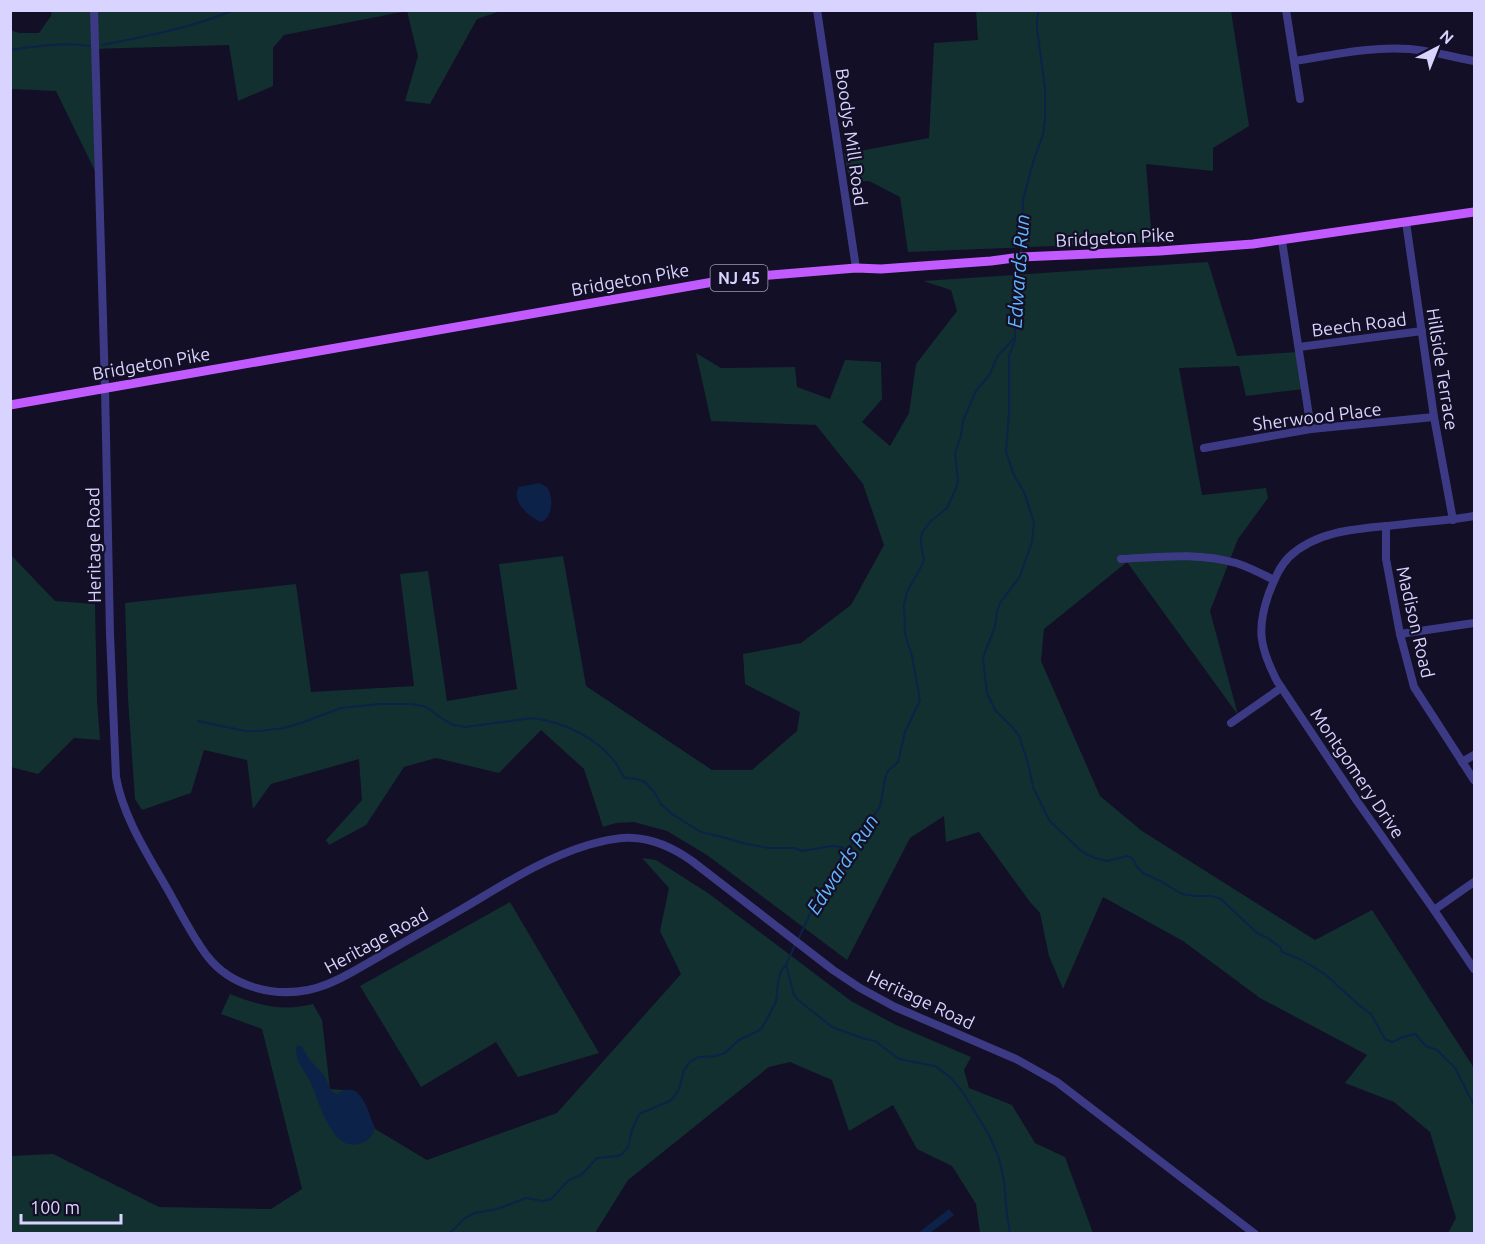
<svg xmlns="http://www.w3.org/2000/svg" width="1485" height="1244" font-family="Ubuntu,sans-serif">
<style>
.green{fill:#12302f}
.water{fill:#0c2248}
.lines{fill:none;stroke-linecap:round;stroke-linejoin:round}
.stream{stroke:#0c2248;stroke-width:2}
.minor{stroke:#3d3a85;stroke-width:8}
.major{stroke:#c25bff;stroke-width:9}
.labels{text-anchor:middle;dominant-baseline:central;stroke-width:4.5;stroke-linejoin:round;paint-order:stroke}
.shield{fill:#130f26;stroke:#9e99be;stroke-width:1.5}
.shield-label{font-size:16px;font-weight:bold;fill:#d9d4ff}
.street-label{font-size:18px;fill:#d9d4ff;stroke:#130f26}
.water-label{font-size:20px;font-style:italic;fill:#62b6ff;stroke:#130f26}
</style>
<rect width="100%" height="100%" fill="#130f26"/>
<g class="green">
<path d="M52,10L501,11L477,19L430,104L405,101L418,56L407,11L284,35L273,48V86L238,101L229,45L92,49L95,171L56,91L11,89L10,30L19,33H39L51,16Z"/>
<path d="M976,11H1231L1249,126L1213,148V171L1146,164L1152,242L908,252L900,197L869,181L850,182L844,154L929,138L934,43L978,40Z"/>
<path d="M1208,262L1237,356L1298,352L1304,389L1246,396L1239,366L1179,368L1202,495L1266,488L1268,498L1238,539L1210,611L1238,715L1127,562L1044,629L1041,661L1100,796L1142,831L1315,940L1372,910L1474,1068V1233H1448L1456,1218L1430,1132L1394,1102L1345,1083L1367,1055L1260,998L1183,941L1103,897L1063,989L1049,956L1040,913L1030,902L979,832L946,842L944,816L910,838L847,960L707,855L667,831L634,822L616,823L603,827L584,769L541,730L499,773L436,758L404,767L366,825L329,845L326,840L362,800L359,759L271,784L253,809L247,760L204,750L191,793L142,810L135,799L128,699L125,603L296,584L311,692L414,686L400,574L428,571L447,701L517,689L499,564L563,556L586,686L712,770H752L797,731L800,712L745,684L743,654L801,643L851,605L884,545L863,484L816,425L711,421L696,353L721,368L795,367L797,387L830,399L845,360L881,362L882,399L862,422L890,446L909,413L916,364L957,311L951,290L923,281Z"/>
<path d="M11,555L55,601L95,604L97,701L100,740L74,738L38,774L11,767Z"/>
<path d="M642,858L656,860L708,893L851,1001L896,1025L971,1057L964,1070L969,1088L1012,1105L1035,1143L1065,1157L1093,1233H980L976,1204L952,1166L917,1149L893,1105L849,1131L832,1080L790,1062L769,1067L628,1180L595,1233H11L10,1156L53,1154L159,1207L271,1209L302,1189L262,1029L221,1014L230,994C257,1005 284,1012 313,1004L322,1020L330,1089L356,1091L375,1129L427,1160L557,1113L681,974L660,931L669,888Z"/>
<path d="M510,902L599,1053L518,1077L496,1042L421,1087L360,986Z"/>
</g>
<g class="water">
<path d="M539,483L547,487C554,498 553,517 541,522C529,517 510,501 519,487Z"/>
<path d="M297,1045L302,1047L309,1059L324,1075L332,1092L337,1094C361,1077 368,1112 375,1128C373,1136 367,1142 359,1144C332,1152 319,1102 311,1083C305,1071 293,1059 297,1045Z"/>
<path d="M949,1209L954,1215L930,1233H918Z"/>
</g>
<g class="lines">
<g class="stream">
<path d="M102,45C146,36 192,28 234,10"/>
<path d="M10,50C37,46 63,42 89,46"/>
<path d="M1021,255L1023,200L1034,159L1043,135L1045,120V88L1037,29V20L1039,10"/>
<path d="M1021,261V283L1014,308L1015,340L1009,356V412L1006,452L1014,475L1024,492L1034,523L1032,542L1020,576L1000,603L997,611L995,627L984,655L983,659L987,693L995,710L1012,727L1019,736L1028,763L1033,787L1049,820L1079,849L1086,854L1095,858L1107,861L1128,856L1133,859L1137,867L1143,873L1160,881L1182,894L1195,896H1212L1221,899L1257,933L1268,938L1280,947L1282,952L1302,960L1326,975L1360,1006L1371,1014L1385,1039L1392,1042L1403,1037L1415,1034L1426,1046L1437,1050L1455,1068L1474,1105"/>
<path d="M198,721L245,731H259L284,728L301,723L341,708L379,704H410L423,706L428,708L441,718L453,725L465,727L533,718C563,722 596,737 615,762C619,767 620,773 625,778L637,779L645,782L654,792L661,804L672,814L701,832L726,838L746,844L770,848H794L802,851L832,846L842,847L847,850"/>
<path d="M798,940L815,903L847,850L878,810L881,803L885,778L888,771L898,762L905,732L920,700L912,656L905,634L904,605L907,592L922,565L924,560L921,544V538L923,531L931,521L947,508L957,486L958,480L955,453L961,436L963,421L976,391L990,374L997,357L1013,339"/>
<path d="M786,965L794,995L797,999L832,1027L862,1038L875,1041L899,1059L935,1066L950,1077L962,1091L989,1135L999,1158L1004,1181L1007,1215L1010,1234"/>
<path d="M447,1234L453,1230L465,1218L475,1213L497,1209L526,1198L543,1201L551,1199L569,1180L581,1175L597,1158L617,1156L622,1154L628,1147L632,1130L639,1114L670,1101L674,1097L679,1089L684,1070L689,1063L698,1057L716,1056L725,1053L739,1040L760,1030L762,1028L776,1002L778,983L781,971L786,965L795,945"/>
</g>
<g class="minor">
<path d="M94,10L105,388L110,634L116,777C123,816 146,852 165,885C179,909 191,935 208,957C231,986 272,997 308,990C324,987 340,979 354,971C390,950 426,930 462,909C503,885 542,859 588,845C603,841 618,837 633,838C655,839 675,849 692,861L833,970L860,988L895,1007L1016,1059L1057,1082L1255,1234"/>
<path d="M817,10L856,268"/>
<path d="M1286,10L1300,99"/>
<path d="M1295,61C1333,55 1372,46 1410,49C1432,51 1453,57 1474,61"/>
<path d="M1406,222L1434,417L1453,520"/>
<path d="M1282,241L1311,429"/>
<path d="M1299,347L1422,331"/>
<path d="M1204,448L1311,429L1434,417"/>
<path d="M1474,516C1446,521 1417,522 1388,526C1353,529 1315,532 1289,557C1279,567 1274,581 1269,593C1256,629 1260,648 1277,681L1357,801L1434,910L1474,969"/>
<path d="M1386,526V559L1400,634L1414,687L1474,780"/>
<path d="M1121,559C1160,557 1198,552 1236,563C1249,567 1262,574 1274,580"/>
<path d="M1400,634L1474,623"/>
<path d="M1231,723L1281,688"/>
<path d="M1462,762L1474,755"/>
<path d="M1434,910L1474,882"/>
</g>
<path class="major" d="M10,405L736,278L856,268L881,269L991,261L1021,257L1160,251L1253,244L1474,212"/>
</g>
<g class="labels">
<rect class="shield" x="710.5" y="265" width="57" height="26" rx="4.5"/>
<g class="shield-label">
<text x="739" y="278">NJ 45</text>
</g>
<g class="street-label">
<text transform="translate(852 137) rotate(82)">Boodys Mill Road</text>
<text transform="translate(1115 237) rotate(-3)">Bridgeton Pike</text>
<text transform="translate(630 279) rotate(-10)">Bridgeton Pike</text>
<text transform="translate(1359 324) rotate(-7)">Beech Road</text>
<text transform="translate(151 363) rotate(-10)">Bridgeton Pike</text>
<text transform="translate(1443 369) rotate(81)">Hillside Terrace</text>
<text transform="translate(1317 416) rotate(-7)">Sherwood Place</text>
<text transform="translate(93 545) rotate(-91)">Heritage Road</text>
<text transform="translate(1416 622) rotate(77)">Madison Road</text>
<text transform="translate(1358 773) rotate(56)">Montgomery Drive</text>
<text transform="translate(376 940) rotate(-29)">Heritage Road</text>
<text transform="translate(921 999) rotate(25)">Heritage Road</text>
</g>
<g class="water-label">
<text transform="translate(1018 271) rotate(-86)">Edwards Run</text>
<text transform="translate(842 864) rotate(-57)">Edwards Run</text>
</g>
</g>
<rect width="1485" height="1244" fill="none" stroke="#d9d4ff" stroke-width="24"/>
<g transform="translate(1437 48) rotate(42)" stroke="#130f26" stroke-width="4.5" paint-order="stroke">
<path d="M0-4.5L10 22L0 15L-10 22Z" fill="#d9d4ff"/>
<text y="-9" font-size="16" font-weight="bold" text-anchor="middle" fill="#d9d4ff">N</text>
</g>
<path d="M21 1214v9h100v-9" fill="none" stroke="#d9d4ff" stroke-width="3"/>
<text x="30" y="1214" font-size="18" fill="#d9d4ff" stroke="#130f26" stroke-width="4.5" paint-order="stroke">100 m</text>
</svg>
